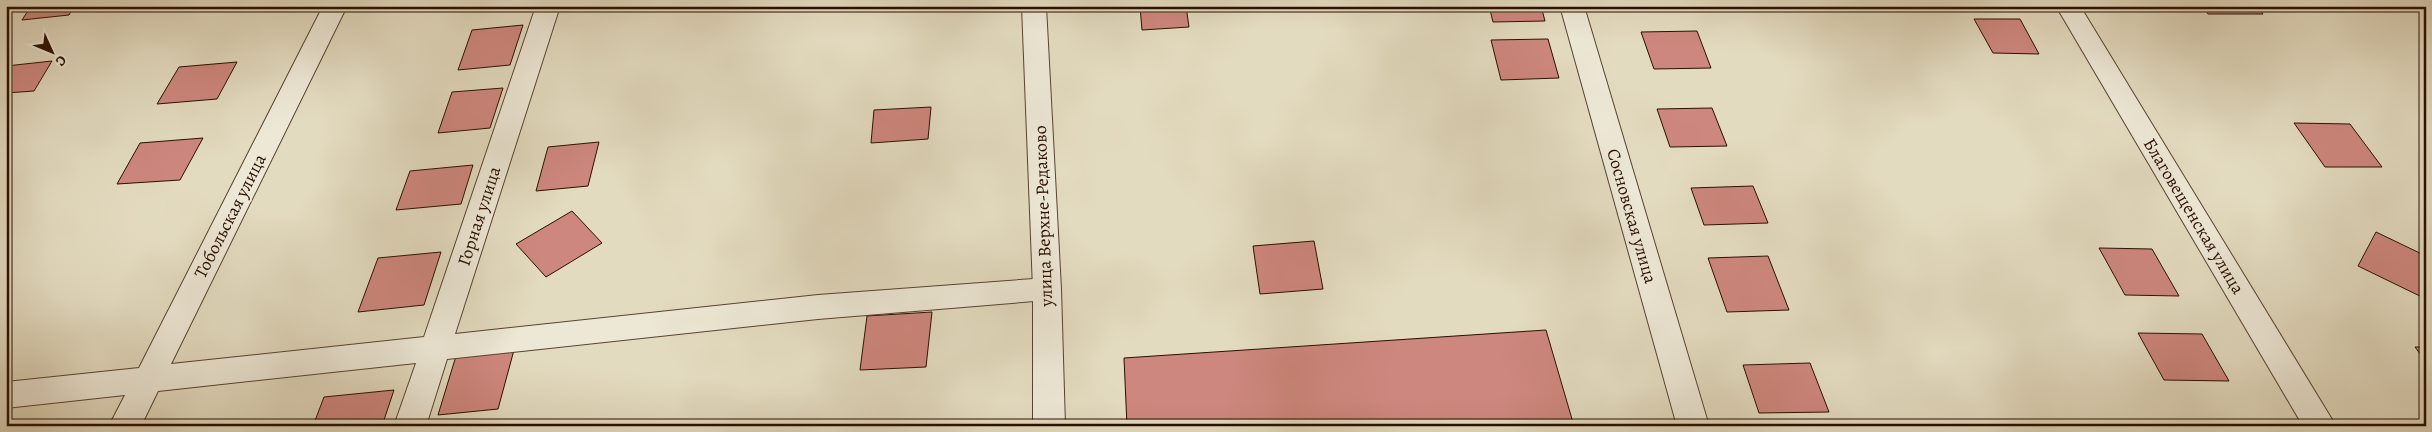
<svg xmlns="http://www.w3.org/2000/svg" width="2432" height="432" font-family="Alegreya,serif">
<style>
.building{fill:#ce877e;stroke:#290f00}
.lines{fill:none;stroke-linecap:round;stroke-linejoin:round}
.minor-casing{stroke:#584230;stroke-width:2}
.tertiary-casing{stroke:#584230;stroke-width:2}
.minor{fill:#ede8d6;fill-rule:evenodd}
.tertiary{fill:#ede8d6;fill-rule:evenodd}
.labels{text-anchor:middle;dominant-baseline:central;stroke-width:4;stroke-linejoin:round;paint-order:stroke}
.street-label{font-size:18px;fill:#290f00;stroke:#ede8d6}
</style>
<rect width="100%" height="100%" fill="#e3dbc0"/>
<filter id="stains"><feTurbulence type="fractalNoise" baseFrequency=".004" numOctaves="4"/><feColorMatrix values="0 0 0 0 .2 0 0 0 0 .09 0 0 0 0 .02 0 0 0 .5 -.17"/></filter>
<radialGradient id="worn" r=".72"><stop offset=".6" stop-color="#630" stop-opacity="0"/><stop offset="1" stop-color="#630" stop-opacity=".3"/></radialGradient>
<g class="building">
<path d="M31,6H74L69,15L22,20Z"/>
<path d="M1140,6H1186L1189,27L1142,30Z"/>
<path d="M1489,6H1541L1545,21L1493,22Z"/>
<path d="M2203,6H2257L2263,14H2208Z"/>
<path d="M1974,19H2020L2039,54L1993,53Z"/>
<path d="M523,25L510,65L458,70L472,30Z"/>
<path d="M1697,31L1711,68L1654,69L1641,32Z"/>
<path d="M1548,39L1559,78L1501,80L1491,40Z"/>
<path d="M52,61L34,91L6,93V66Z"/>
<path d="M237,62L217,99L157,104L179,67Z"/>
<path d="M503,88L490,128L438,133L452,92Z"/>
<path d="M931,107L928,139L871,143L874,110Z"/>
<path d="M1712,108L1727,146L1670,147L1657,109Z"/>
<path d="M2294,123L2350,124L2382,167H2325Z"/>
<path d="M203,138L180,180L117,184L140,143Z"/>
<path d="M599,142L588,186L536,191L548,147Z"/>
<path d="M473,165L461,204L396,210L410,171Z"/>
<path d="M1753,186L1768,223L1704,225L1691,188Z"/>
<path d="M572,211L602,243L546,277L516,244Z"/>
<path d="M2376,232L2426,256V299L2358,266Z"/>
<path d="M1314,241L1323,289L1260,294L1253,246Z"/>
<path d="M2099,248L2152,249L2179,296L2125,295Z"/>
<path d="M441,252L424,305L358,312L378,258Z"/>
<path d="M1768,256L1789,310L1727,312L1708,258Z"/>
<path d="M932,312L926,367L860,370L867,316Z"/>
<path d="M1546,330L1574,426H1127L1124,358Z"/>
<path d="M2138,333L2202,334L2229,381L2164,380Z"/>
<path d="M2415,347H2426V362Z"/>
<path d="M514,350L498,409L438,415L456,356Z"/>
<path d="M1810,363L1829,412L1759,413L1743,365Z"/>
<path d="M394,390L382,426H313L324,397Z"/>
</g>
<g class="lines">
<defs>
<g id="minor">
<path d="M323,6H347L171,364L424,337L536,6H560L455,334L818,295L1047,278L1057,281L1061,289L1057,297L1047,300L818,319L447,359L426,426H394L416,363L158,391L141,426H109L125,395L6,408V382L139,368Z"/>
<path d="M1560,6H1584L1709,426H1677Z"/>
<path d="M2056,6H2080L2336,426H2303Z"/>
</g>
<path id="tertiary" d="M1022,6H1046L1061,289L1065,426H1033V289Z"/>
</defs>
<use href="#minor" class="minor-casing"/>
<use href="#tertiary" class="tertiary-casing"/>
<use href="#minor" class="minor"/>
<use href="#tertiary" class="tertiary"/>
</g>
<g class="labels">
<g class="street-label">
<text transform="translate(230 216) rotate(-63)">Тобольская улица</text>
<text transform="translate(479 216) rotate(-72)">Горная улица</text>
<text transform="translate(1043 216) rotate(-92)">улица Верхне-Редаково</text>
<text transform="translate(1632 216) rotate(74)">Сосновская улица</text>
<text transform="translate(2194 216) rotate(59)">Благовещенская улица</text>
</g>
</g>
<rect width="2432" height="432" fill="none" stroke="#e3dbc0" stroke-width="25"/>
<rect x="8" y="8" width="2417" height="417" fill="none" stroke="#290f00" stroke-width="2.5"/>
<rect x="12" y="12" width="2407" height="407" fill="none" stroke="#290f00"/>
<g transform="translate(52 52) rotate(134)" stroke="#ede8d6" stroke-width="4" paint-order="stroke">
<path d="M0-4L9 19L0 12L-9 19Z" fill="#290f00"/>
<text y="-8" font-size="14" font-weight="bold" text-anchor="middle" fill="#290f00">С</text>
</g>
<rect width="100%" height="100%" filter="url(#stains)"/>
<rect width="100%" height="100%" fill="url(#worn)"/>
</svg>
